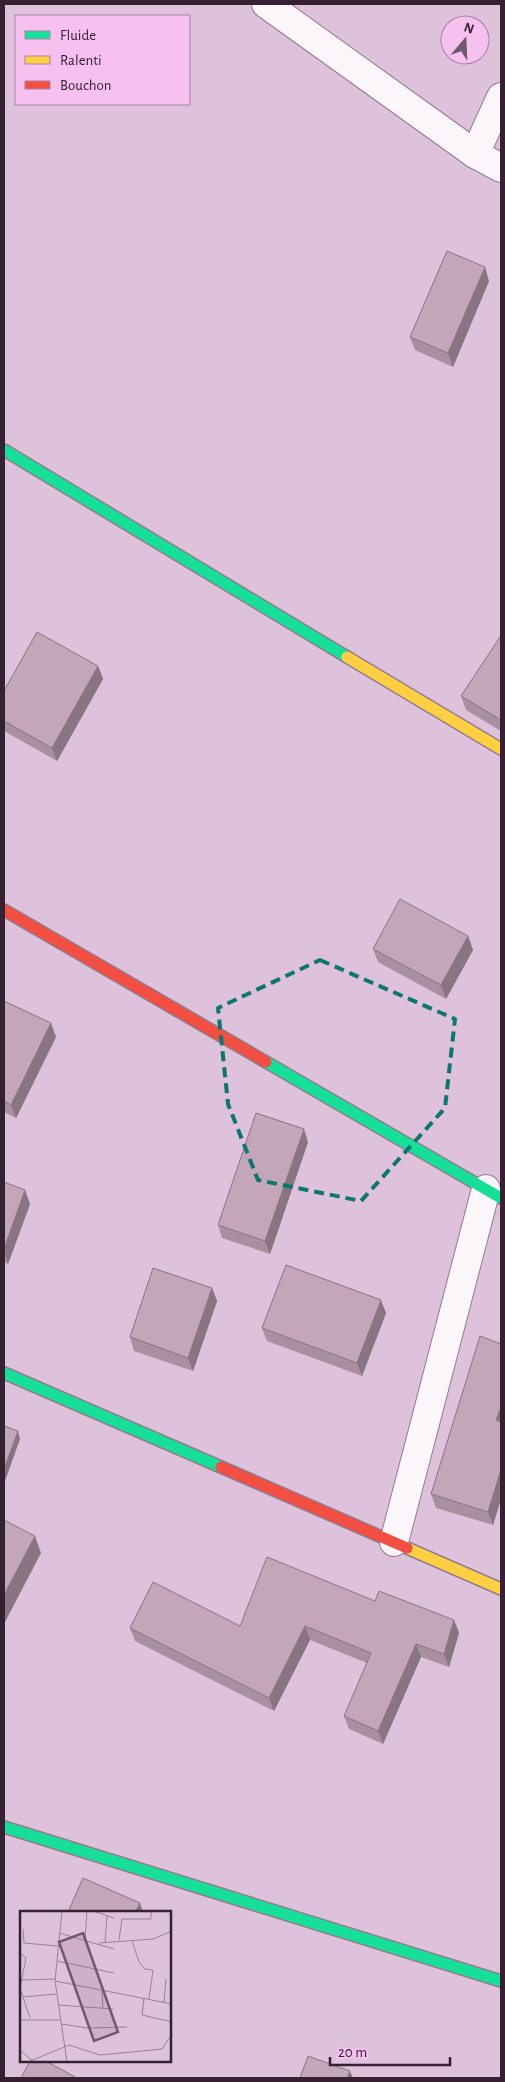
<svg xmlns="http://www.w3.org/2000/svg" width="505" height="2082" font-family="'Alegreya Sans',sans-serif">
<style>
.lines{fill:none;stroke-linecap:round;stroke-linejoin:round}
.street-casing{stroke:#927c8f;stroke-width:30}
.fast-casing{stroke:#927c8f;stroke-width:14}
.slow-casing{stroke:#927c8f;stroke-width:14}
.jam-casing{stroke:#927c8f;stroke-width:14}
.street{stroke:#faf6f9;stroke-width:28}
.fast{stroke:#16e098;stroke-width:11}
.slow{stroke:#ffcf43;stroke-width:11}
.jam{stroke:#f24e42;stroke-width:11}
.wall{fill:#a98f9f}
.shaded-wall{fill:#897482}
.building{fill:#c4a6b9;stroke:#897482}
.marked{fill:none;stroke:#0f766e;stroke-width:4;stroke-dasharray:10 6;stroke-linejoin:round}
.inset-road{fill:none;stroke:#9a8197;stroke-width:1}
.view{fill:#70596d;fill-opacity:0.15;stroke:#70596d;stroke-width:2.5}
.inset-edge{fill:none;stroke:#352132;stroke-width:2.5}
</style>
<rect width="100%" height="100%" fill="#dec1da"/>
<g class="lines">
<defs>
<g id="street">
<path d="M266,4L475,154L501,168"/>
<path d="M475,154L501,97"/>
<path d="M394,1542L486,1189"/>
</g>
<g id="fast">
<path d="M4,450L347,657"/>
<path d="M266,1062L501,1198"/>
<path d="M4,1373L221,1467"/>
<path d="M4,1827L501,1981"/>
</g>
<g id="slow">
<path d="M347,657L501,749"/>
<path d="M407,1548L501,1589"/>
</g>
<g id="jam">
<path d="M4,910L266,1062"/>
<path d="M221,1467L407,1548"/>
</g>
</defs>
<use href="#street" class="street-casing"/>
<use href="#fast" class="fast-casing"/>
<use href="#slow" class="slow-casing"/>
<use href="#jam" class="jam-casing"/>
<use href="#street" class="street"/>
<use href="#fast" class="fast"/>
<use href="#slow" class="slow"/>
<use href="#jam" class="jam"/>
</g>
<g class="wall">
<path d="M489,281L453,367L415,350L410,337Z"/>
<path d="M501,637V731L466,710L461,696Z"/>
<path d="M98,666L103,679L57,761L4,731V691Z"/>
<path d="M468,936L473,950L446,999L378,962L373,949Z"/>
<path d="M4,1001L56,1037L16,1118L4,1112Z"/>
<path d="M308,1142L270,1254L222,1238L218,1225Z"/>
<path d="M4,1182L30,1204L8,1264L4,1262Z"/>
<path d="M212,1288L217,1301L193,1371L134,1351L130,1337Z"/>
<path d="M386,1313L362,1376L267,1341L262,1328Z"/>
<path d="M501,1344V1499L493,1525L436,1508L431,1494Z"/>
<path d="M375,1601L454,1620L459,1633L449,1667L421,1657L383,1744L349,1729L344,1716L367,1663L310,1640L274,1711L135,1641L130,1628L240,1626Z"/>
</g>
<g class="shaded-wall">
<path d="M485,267L489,281L453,367L448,353Z"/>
<path d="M98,666L103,679L57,761L52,748Z"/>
<path d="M468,936L473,950L446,999L441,985Z"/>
<path d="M51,1023L56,1037L16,1118L11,1105Z"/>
<path d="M304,1129L308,1142L270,1254L265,1241Z"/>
<path d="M25,1190L30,1204L8,1264L4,1249Z"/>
<path d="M212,1288L217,1301L193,1371L188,1358Z"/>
<path d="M381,1300L386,1313L362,1376L357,1363Z"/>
<path d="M501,1407V1433L496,1420Z"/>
<path d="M18,1431L20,1439L4,1484V1469Z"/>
<path d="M501,1470V1499L493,1525L488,1512Z"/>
<path d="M35,1536L41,1553L4,1624V1595Z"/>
<path d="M454,1620L459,1633L449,1667L444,1654Z"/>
<path d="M305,1626L310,1640L274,1711L269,1698Z"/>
<path d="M416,1644L421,1657L383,1744L378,1731Z"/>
<path d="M140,1903L143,1912H135Z"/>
<path d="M350,2071L353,2078H347Z"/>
</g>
<g class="building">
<path d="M447,251L485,267L448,353L410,337Z"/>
<path d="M37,632L98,666L52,748L4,721V691Z"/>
<path d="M500,637H501V720L461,696Z"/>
<path d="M400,899L468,936L441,985L373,949Z"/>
<path d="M4,1001L51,1023L11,1105L4,1101Z"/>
<path d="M256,1113L304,1129L265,1241L218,1225Z"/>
<path d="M4,1182L25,1190L4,1249Z"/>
<path d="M286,1265L381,1300L357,1363L262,1328Z"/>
<path d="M153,1268L212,1288L188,1358L130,1337Z"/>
<path d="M480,1336L501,1344V1407L496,1420L501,1422V1470L488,1512L431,1494Z"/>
<path d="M4,1426L18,1431L4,1469Z"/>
<path d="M4,1520L35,1536L4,1595Z"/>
<path d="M267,1557L375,1601L379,1591L454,1620L444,1654L416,1644L378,1731L344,1716L371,1653L305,1626L269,1698L130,1628L153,1582L240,1626Z"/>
<path d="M83,1878L140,1903L135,1912H68Z"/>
<path d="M308,2056L350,2071L347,2078H300Z"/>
<path d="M30,2061H46L75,2077V2078H21Z"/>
</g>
<path class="marked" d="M320,960L455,1019L445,1108L361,1201L258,1180L228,1104L218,1008Z"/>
<g transform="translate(20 1911)">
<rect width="151" height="151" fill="#dec1da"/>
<path class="inset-road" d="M42,0L35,70L47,151M73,0L94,7M3,18L4,32L38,35M39,22L94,38M99,29L102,8H131V0M65,30L67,0M112,30L119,51L125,58L133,59L129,88M85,31L87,5M79,32L133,28L152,20M0,42L6,47L0,77L10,107M37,50L94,62M1,69L35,68M35,70L152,93M82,79L83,97M3,86L36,83M124,87L122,104L152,111M144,91L146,68M38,94L93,98M0,109H40M41,113L67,117L107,116M0,139L14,151M8,151L49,134L80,144L142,138L152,123"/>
<path class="view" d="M63,22L98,121L74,130L39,31Z"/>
<rect width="151" height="151" class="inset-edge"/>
</g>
<rect width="505" height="2082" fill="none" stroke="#352132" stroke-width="10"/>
<rect x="15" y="15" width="175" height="90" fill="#f7c1ef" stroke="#a981a3"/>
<rect x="25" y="31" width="25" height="8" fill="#16e098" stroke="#a981a3"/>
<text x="60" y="40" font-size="15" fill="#352132">Fluide</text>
<rect x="25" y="56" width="25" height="8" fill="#ffcf43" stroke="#a981a3"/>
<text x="60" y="65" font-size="15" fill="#352132">Ralenti</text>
<rect x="25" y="81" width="25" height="8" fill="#f24e42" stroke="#a981a3"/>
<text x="60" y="90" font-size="15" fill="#352132">Bouchon</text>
<g transform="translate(465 40) rotate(19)"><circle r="24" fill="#f7c1ef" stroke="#a981a3"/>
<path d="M0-4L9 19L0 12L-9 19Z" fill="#70596d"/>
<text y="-8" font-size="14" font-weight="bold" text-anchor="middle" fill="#352132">N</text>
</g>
<path d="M330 2057v8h120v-8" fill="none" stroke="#352132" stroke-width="2.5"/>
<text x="338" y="2057" font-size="15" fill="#352132" stroke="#f7c1ef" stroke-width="4" paint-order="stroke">20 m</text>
</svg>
